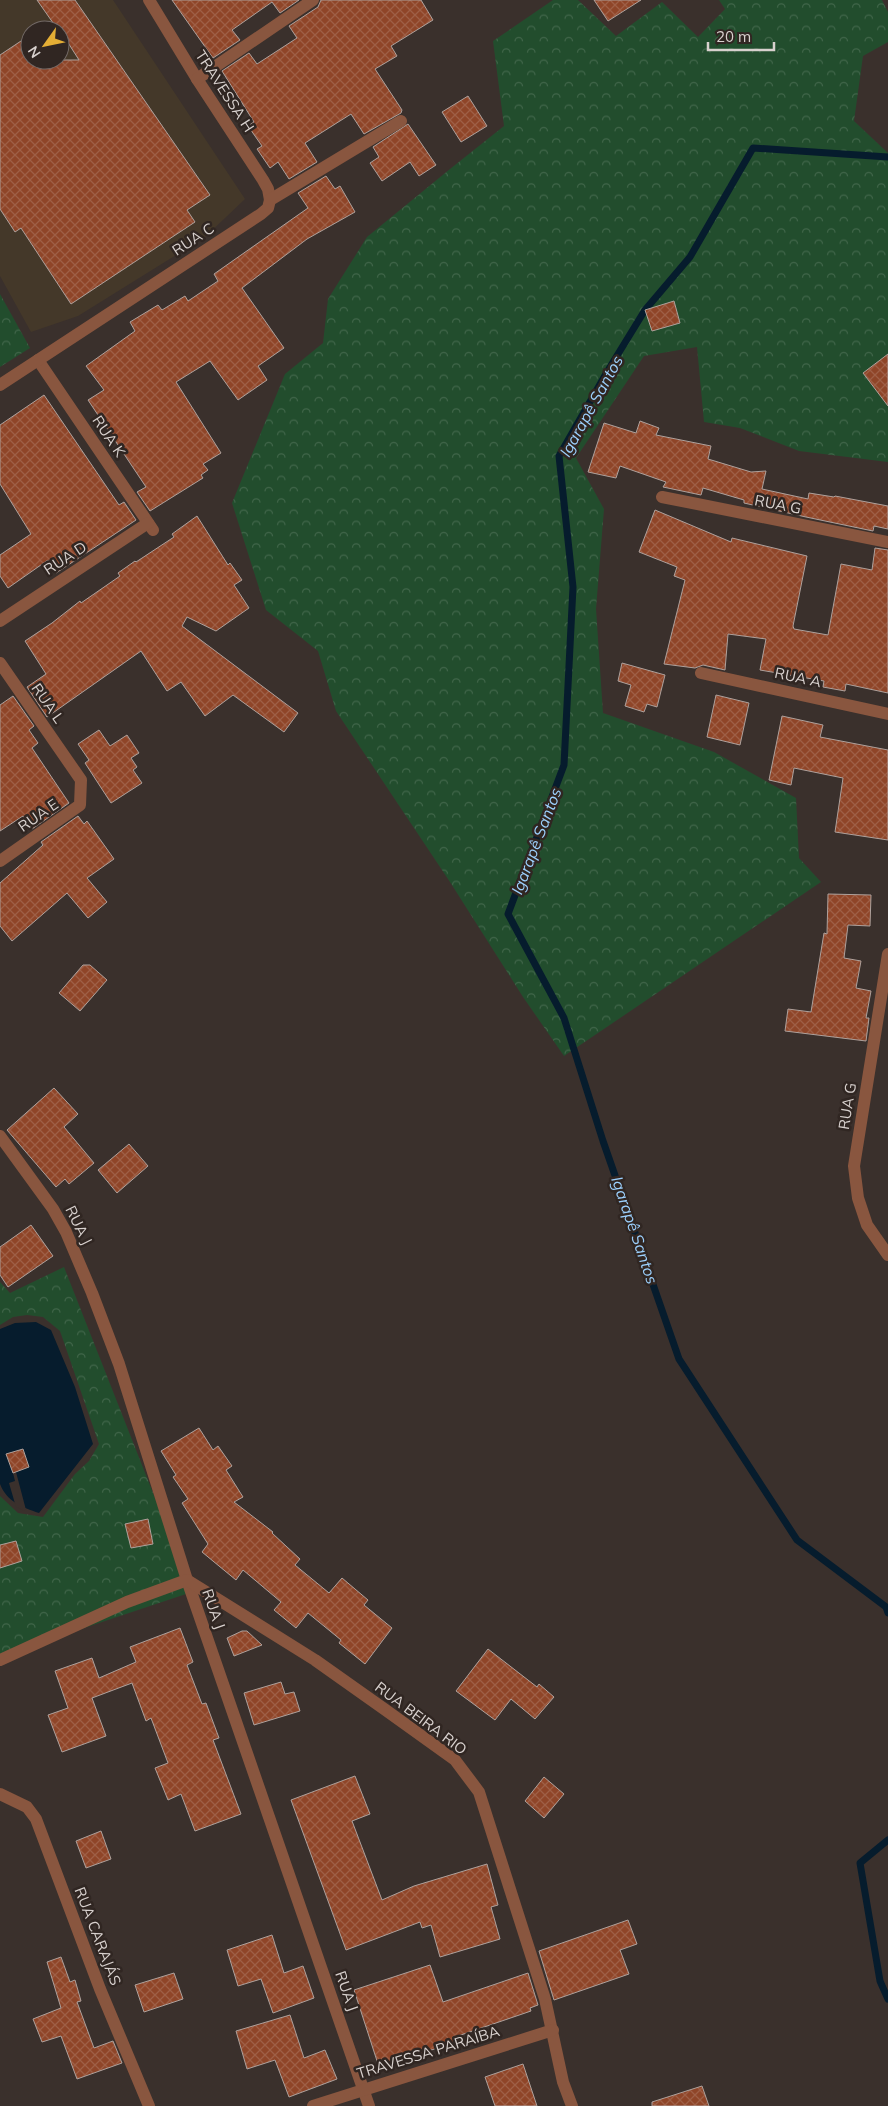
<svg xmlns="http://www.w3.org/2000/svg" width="888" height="2106" font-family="Mulish,sans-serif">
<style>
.education{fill:#443829;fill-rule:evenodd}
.forest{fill:url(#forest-crowns)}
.water{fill:#061c2d}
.pier{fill:#3a302c}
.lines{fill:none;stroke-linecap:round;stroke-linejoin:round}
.stream{stroke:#061c2d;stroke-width:7}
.building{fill:url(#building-cross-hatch);stroke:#aea19c}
.minor{stroke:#89563f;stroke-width:12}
.labels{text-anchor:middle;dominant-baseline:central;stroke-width:5;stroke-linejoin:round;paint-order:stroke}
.street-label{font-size:15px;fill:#d8d1ce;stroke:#302622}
.water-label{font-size:16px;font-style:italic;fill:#9cd0fd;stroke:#302622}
</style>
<defs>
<pattern id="forest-crowns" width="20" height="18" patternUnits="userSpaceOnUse" patternTransform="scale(1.25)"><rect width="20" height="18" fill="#224d2d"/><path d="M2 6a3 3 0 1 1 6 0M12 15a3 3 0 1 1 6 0" fill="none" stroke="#41664a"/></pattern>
<pattern id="building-cross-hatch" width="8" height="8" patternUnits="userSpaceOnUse" patternTransform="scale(1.25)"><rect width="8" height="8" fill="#8f4528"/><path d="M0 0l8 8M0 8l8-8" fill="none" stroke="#9e5f46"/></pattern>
</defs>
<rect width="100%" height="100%" fill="#3a302c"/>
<path class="education" d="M0,0H113L245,199L205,237L78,316L31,332L0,276ZM30,30H60V60H30Z"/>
<g class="forest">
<path d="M553,0H578L616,36L662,2L698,37L725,9L719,0H882L888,12V42L863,56L854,121L888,153V462L799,451L740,428L704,422L697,347L644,356L576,458L604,509L596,609L603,713L714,752L796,798L799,858L821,882L564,1056L523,997L450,882L336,711L318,651L266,610L232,503L285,374L323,343L328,299L367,237L450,169L504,126L493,41Z"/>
<path d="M0,294L30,348L0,367Z"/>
<path d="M64,1267L192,1592L0,1656V1496L18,1513L43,1517L75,1474L89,1461L99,1444L60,1331L43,1317L27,1315L13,1317L0,1325V1282L10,1293Z"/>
</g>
<path class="water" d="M36,1322L51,1330L75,1387L93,1444L39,1513C22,1507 7,1502 0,1484V1329L15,1323Z"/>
<path class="pier" d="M16,1472L26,1510L25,1511L16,1507L9,1483L15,1481L13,1473Z"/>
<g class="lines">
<g class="stream">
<path d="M888,157L753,148L690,257L645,310L607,372L559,456L573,587L564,765L508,914L564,1018L603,1141L679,1359L797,1540L886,1607L888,1613"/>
<path d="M888,1840L860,1863L880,1981L888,1999"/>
</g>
</g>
<g class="building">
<path d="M37,0H75L210,195L187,210L195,222L71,304L21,228L15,232L0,209V55L30,35V60H79L60,30H58Z"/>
<path d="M172,0H299L280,13L272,2L232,30L240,40L213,58Z"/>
<path d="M321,0H421L433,20L391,46L397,56L375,69L402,110L401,113L364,134L351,114L305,143L317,162L289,179L278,162L270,168L257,149L262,146L248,126L254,122L222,71L249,53L257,64L297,38L289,26L318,7Z"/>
<path d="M594,0H641L608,21Z"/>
<path d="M468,96L487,126L461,142L442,112Z"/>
<path d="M408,124L436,165L419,176L410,162L382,181L370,163L379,157L373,147Z"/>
<path d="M326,176L335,189L340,186L355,212L307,239L242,288L284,348L258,366L267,380L238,400L210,361L176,382L221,453L203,464L208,470L201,475L203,478L150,511L137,492L146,487L88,400L104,390L86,366L135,331L130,322L158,305L162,310L185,296L188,301L218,281L214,274L308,208L298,193Z"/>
<path d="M674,301L680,323L652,331L645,310Z"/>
<path d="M888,354V406L863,373Z"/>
<path d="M44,395L119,505L124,502L136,520L56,573L48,560L8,588L0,576V555L31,534L0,484V425Z"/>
<path d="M640,421L659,428L656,435L711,446L708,459L751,472L766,471L762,489L808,499L809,493L834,497L835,496L888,506V529L874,526L873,531L806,517L744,503V500L703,488L701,495L663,487L666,482L620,466L616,478L588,472L604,423L636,433Z"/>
<path d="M655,510L731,542L732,538L807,556L793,626L794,629L828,635L841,564L872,570L875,548L888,550V693L846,684L845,691L823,687L824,681L760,670L766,639L728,634L725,670L703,665L695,668L664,664L685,580L674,576L677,567L639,552Z"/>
<path d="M197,516L228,565L230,563L242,580L234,585L249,608L216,631L187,617L182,626L298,713L284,732L233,695L205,716L181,682L167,691L141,651L47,717L27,687L46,674L25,641L52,623L80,601L81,603L120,576L118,573L135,561L136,562L174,537L172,534Z"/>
<path d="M622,663L665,675L657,707L647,704L644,712L625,706L631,685L618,681Z"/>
<path d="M716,695L749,703L740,745L707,737Z"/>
<path d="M13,696L34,726L29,730L38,743L32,748L69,803L32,829L23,816L0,831V705Z"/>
<path d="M782,716L823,725L820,737L888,750V840L835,832L843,778L794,768L791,785L769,780Z"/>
<path d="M99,730L110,746L127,735L139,753L131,758L137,767L133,770L142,783L111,803L85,763L89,760L78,744Z"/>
<path d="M78,816L84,824L87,821L114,859L87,878L107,902L88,918L67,893L12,941L0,926V883L43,845L41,842Z"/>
<path d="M828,894L871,895L870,926L848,925L844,958L861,961L856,988L871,991L866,1018H869L866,1041L785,1031L788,1009L811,1012L824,933L827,934Z"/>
<path d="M83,965H90L107,980L80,1011L59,993Z"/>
<path d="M54,1088L78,1114L64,1127L94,1163L69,1184L65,1179L56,1187L7,1130Z"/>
<path d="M129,1144L148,1166L117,1193L98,1170Z"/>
<path d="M31,1225L53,1256L8,1287L0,1275V1247Z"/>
<path d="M199,1428L213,1450L218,1446L232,1466L226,1470L243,1497L234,1502L273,1532L272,1533L300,1559L295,1565L329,1593L342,1578L368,1600L364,1605L392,1628L365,1664L339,1643L341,1640L308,1613L296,1628L274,1610L281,1602L243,1570L236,1580L202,1552L208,1544L182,1503L188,1499L173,1477L176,1475L161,1451Z"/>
<path d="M23,1449L29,1467L13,1473L6,1454Z"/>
<path d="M148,1519L153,1544L131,1548L125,1524Z"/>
<path d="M16,1541L22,1561L0,1568V1545Z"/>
<path d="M180,1628L193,1662L187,1665L202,1704L206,1703L219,1738L213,1740L241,1814L195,1831L181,1794L168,1800L155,1768L168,1763L151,1718L146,1721L132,1683L92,1698L106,1736L62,1752L48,1715L68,1708L55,1671L92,1658L99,1678L136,1662L130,1647Z"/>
<path d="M242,1631H247L262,1645L234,1656L227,1638Z"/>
<path d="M488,1649L537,1687L539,1684L554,1697L535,1719L511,1699L495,1720L456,1691Z"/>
<path d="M281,1682L285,1694L294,1692L300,1711L254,1725L244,1693Z"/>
<path d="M355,1776L370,1814L352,1821L382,1900L414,1886L487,1864L498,1905L491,1907L500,1939L440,1957L431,1925L422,1928L420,1922L346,1950L291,1800Z"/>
<path d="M544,1777L564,1794L544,1818L525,1801Z"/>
<path d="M101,1831L111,1859L86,1868L76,1841Z"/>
<path d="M628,1920L637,1944L620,1950L629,1974L554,2000L539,1951Z"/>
<path d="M272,1935L284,1973L303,1966L314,1998L273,2013L261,1979L238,1986L227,1950Z"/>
<path d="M61,1957L70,1982L75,1980L81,2001L77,2002L94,2048L113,2041L122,2063L77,2079L61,2036L42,2042L33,2019L61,2008L47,1962Z"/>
<path d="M430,1965L443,2002L528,1973L538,2005L530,2008L531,2011L455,2037L456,2042L379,2067L354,1990Z"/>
<path d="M174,1973L183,1999L144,2012L135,1985Z"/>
<path d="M290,2015L304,2058L325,2050L337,2079L289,2097L275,2060L247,2069L236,2031Z"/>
<path d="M523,2064L537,2106H495L485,2077Z"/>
<path d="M702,2086L709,2106H652V2102Z"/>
</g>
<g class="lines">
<g class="minor">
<path d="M149,0L197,79L263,180L268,189L270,200"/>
<path d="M197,79L313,0"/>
<path d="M38,360L153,530"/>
<path d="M0,385L261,214L268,208L270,200L401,121"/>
<path d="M662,497L888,542"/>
<path d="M0,621L148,523"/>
<path d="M0,663L81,780L80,805L0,861"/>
<path d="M701,673L888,714"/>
<path d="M888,954L854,1166L858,1198L867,1225L888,1255"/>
<path d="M0,1136L53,1209L66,1232L92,1293L119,1364L187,1580L369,2106"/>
<path d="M0,1660L127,1602L187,1580L315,1660L387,1711L455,1760L479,1792L545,1999L563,2082L572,2106"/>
<path d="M0,1794L27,1807L36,1819L100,1989L149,2106"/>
<path d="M313,2106L553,2030"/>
</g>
</g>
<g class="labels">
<g class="street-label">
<text transform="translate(225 91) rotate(57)">TRAVESSA H</text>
<text transform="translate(193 239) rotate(-33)">RUA C</text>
<text transform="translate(109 436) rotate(56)">RUA K</text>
<text transform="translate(778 504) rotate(11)">RUA G</text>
<text transform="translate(65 558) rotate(-33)">RUA D</text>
<text transform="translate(798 677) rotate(12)">RUA A</text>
<text transform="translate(48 703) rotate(55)">RUA L</text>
<text transform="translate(38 815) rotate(-35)">RUA E</text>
<text transform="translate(847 1106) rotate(-81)">RUA G</text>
<text transform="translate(79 1225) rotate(64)">RUA J</text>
<text transform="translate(214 1609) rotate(71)">RUA J</text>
<text transform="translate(421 1718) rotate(37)">RUA BEIRA RIO</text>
<text transform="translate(98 1936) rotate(69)">RUA CARAJÁS</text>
<text transform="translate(347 1991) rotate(71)">RUA J</text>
<text transform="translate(428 2052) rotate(-17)">TRAVESSA PARAÍBA</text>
</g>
<g class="water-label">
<text transform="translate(591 406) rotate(-61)">Igarapê Santos</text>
<text transform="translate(536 841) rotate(-69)">Igarapê Santos</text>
<text transform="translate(635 1230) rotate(71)">Igarapê Santos</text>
</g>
</g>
<g transform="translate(45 45) rotate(237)"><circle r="24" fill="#302622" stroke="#736a67"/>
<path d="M0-4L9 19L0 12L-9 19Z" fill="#e4ae35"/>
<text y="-8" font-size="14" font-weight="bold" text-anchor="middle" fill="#d8d1ce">N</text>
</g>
<path d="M708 42v8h66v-8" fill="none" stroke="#d8d1ce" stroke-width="2.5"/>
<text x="716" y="42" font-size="15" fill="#d8d1ce" stroke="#302622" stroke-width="4" paint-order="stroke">20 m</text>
</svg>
